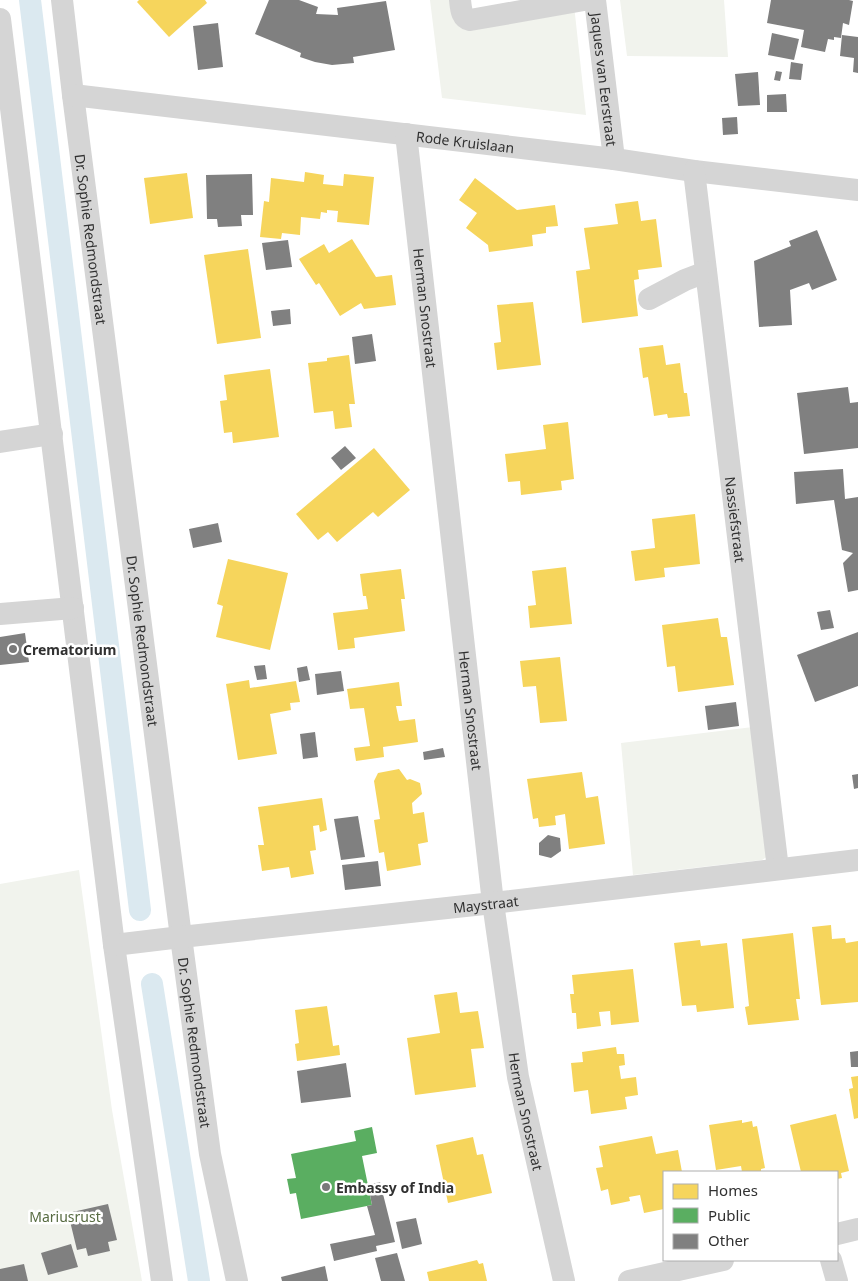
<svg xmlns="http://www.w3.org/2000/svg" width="858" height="1281" font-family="'Noto Sans',sans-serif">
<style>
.green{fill:#f1f3ed}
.homes{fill:#f6d55c}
.public{fill:#5aae61}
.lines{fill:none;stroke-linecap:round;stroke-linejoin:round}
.canal{stroke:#dbe9f0;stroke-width:22}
.building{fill:#808080}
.minor{stroke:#d5d5d5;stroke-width:22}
.poi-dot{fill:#797979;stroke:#fff;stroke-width:2}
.labels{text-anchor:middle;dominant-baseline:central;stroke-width:5;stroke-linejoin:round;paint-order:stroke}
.street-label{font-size:14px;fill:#313131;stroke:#fff}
.poi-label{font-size:14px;font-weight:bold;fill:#313131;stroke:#fff;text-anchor:start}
.park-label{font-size:14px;fill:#576b41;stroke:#fff}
</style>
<rect width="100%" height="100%" fill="#fff"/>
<g class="green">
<path d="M430,0H459L468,16L574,5L586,115L442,98Z"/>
<path d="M620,0H724L728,57L627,56Z"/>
<path d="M753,727L768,856L762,860L633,875L621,743Z"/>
<path d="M79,870L112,1110L142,1281H0V884Z"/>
</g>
<g class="homes">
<path d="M139,0H205L207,3L169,37L137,2Z"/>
<path d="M305,172L324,175L323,184L343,186L344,174L374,177L369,225L337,222L338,211L327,210V213L321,212L320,219L301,217L300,235L282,233L281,239L260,237L264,201L269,202L271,178L304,182Z"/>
<path d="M187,173L193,218L150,224L144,178Z"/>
<path d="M475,178L517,210L555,205L558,226L546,227V233L532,235L533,246L489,252L488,245L466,228L477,213L459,200Z"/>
<path d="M638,201L641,221L656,219L662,267L638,270L639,279L634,280L638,316L582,323L576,271L590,269L584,228L618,224L615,204Z"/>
<path d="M352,239L376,277L392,275L396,305L364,309L361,303L340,316L319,283L316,285L299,259L324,244L329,253Z"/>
<path d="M248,249L261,338L217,344L204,255Z"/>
<path d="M533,302L541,365L497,370L494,343L501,342L497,305Z"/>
<path d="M663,345L666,365L680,363L684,393H687L690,416L668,418L667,414L654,416L648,377L643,378L639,348Z"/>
<path d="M349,355L355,404H349L352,427L335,429L333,411L314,413L308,363L327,361V358Z"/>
<path d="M270,369L279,437L233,443L232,432L224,433L220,401L227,400L224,375Z"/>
<path d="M568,422L574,479L561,481L562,490L521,495L520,481L508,482L505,454L546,449L543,425Z"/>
<path d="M374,448L410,490L378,517L373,512L337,542L328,532L318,540L296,514Z"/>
<path d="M695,514L700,564L664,568L665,577L635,581L631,551L655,548L652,519Z"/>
<path d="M228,559L288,573L270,650L216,637L223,606L217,604Z"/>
<path d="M566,567L572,624L530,628L528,606L536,605L532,571Z"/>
<path d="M401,569L405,599H401L405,631L354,638L355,648L338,650L333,613L368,609L366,596H363L360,574Z"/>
<path d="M718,618L721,637H727L734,685L678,692L675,666L667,667L662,625Z"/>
<path d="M560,657L567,721L540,723L536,686L523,687L520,661Z"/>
<path d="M249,680L250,688L296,681L300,702L290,703L291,710L270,714L277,754L238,760L226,684Z"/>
<path d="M399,682L402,706H396L399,721L415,719L418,742L383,747L384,757L356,761L354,748L370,746L364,708L350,709L347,689Z"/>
<path d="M399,769L407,780L410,779L420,783L422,794L412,803L413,814L424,812L428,842L418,844L421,865L387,871L384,852L379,853L374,820L380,819L374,781L378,773Z"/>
<path d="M582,772L586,798L598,796L605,844L569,849L565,814L555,816L556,825L539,827L538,818L533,819L527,779Z"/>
<path d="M322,798L327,830L320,832L319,825L313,826L316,850L310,851L314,874L291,878L289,867L262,871L258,845H264L258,807Z"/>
<path d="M831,925L832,939L845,938L846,943L858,941V1002L821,1005L812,927Z"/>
<path d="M793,933L800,999H796L799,1020L748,1025L745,1007L749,1006L742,939Z"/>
<path d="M700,940L701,946L727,943L734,1008L697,1012L696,1005L682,1006L674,943Z"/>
<path d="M633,969L639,1022L611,1025L610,1011L599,1012L601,1026L577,1029L576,1013H572L570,994H574L572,975Z"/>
<path d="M457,992L460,1013L478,1011L484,1048L471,1049L476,1087L415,1095L407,1038L440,1033L434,995Z"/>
<path d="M327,1006L333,1046L339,1045L340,1055L297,1061L295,1044L299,1043L295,1010Z"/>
<path d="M616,1047L617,1054H624L625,1065L619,1066L621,1079L636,1077L638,1095L625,1097L627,1109L591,1114L588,1090L574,1092L571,1063L583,1062L582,1052Z"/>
<path d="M858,1076V1118L854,1119L849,1089L853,1088L851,1077Z"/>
<path d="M836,1114L849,1171L841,1173L842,1178L837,1179V1172H801L790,1125Z"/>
<path d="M742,1120V1123L752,1121L753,1127L757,1126L765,1168L761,1169V1172H742L741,1166L716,1170L709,1125Z"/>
<path d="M652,1136L656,1154L678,1150L682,1172H664V1209L644,1213L640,1195L629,1197L630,1201L611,1205L608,1189L601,1191L596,1168L603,1167L599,1146Z"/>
<path d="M473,1137L477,1155L483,1154L492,1193L448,1203L436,1145Z"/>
<path d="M477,1260L479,1264L483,1263L487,1281H429L427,1272Z"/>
</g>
<path class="public" d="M372,1127L377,1153L362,1156L372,1205L301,1219L296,1193L290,1194L287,1179L296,1178L291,1154L356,1141L354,1131Z"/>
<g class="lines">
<g class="canal">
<path d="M30,0L140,910"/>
<path d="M152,984L199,1281"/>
</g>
</g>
<g class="building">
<path d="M269,0H299L318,7L316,14L338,15L337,8L386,1L395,50L353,57L354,63L332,65L315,62L300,57L301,53L255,34Z"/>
<path d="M771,0H849L853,1L849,25L843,23L841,38L834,37V40L828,39L825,52L801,47L804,30L767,23Z"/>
<path d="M218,23L223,67L198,70L193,26Z"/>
<path d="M772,33L799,39L794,60L768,55Z"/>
<path d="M842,35L858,37V73L853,72L854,58L840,56Z"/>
<path d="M791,62L803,64L801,80L789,79Z"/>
<path d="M776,71L782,72L780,81L774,80Z"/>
<path d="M758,72L760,105L738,106L735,74Z"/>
<path d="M786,94L787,112H767V95Z"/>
<path d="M737,117L738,134L723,135L722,118Z"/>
<path d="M252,174L253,215H241L242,226L218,227L217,219H207L206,175Z"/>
<path d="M817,230L837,280L812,290L809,283L790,290L792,325L759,327L754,261L791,246L789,241Z"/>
<path d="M288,240L292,267L266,270L262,243Z"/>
<path d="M290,309L291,324L273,326L271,311Z"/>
<path d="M372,334L376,361L355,364L352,337Z"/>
<path d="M848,387L850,403L858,402V448L804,454L797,393Z"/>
<path d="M345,446L356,458L341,470L331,458Z"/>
<path d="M843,469L845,499L858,497V590L848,592L843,563L853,553L842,550L834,500L796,504L794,472Z"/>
<path d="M218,523L222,542L193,548L189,529Z"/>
<path d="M830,610L834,628L821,630L817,612Z"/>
<path d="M858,632V686L815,702L797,655Z"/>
<path d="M25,633L29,662L0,665V637Z"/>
<path d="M265,665L267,679L257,680L254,666Z"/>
<path d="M307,666L310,680L299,682L297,668Z"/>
<path d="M341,671L344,691L317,695L315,674Z"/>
<path d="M736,702L739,726L708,730L705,706Z"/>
<path d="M315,732L318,757L303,759L300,734Z"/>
<path d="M443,748L445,757L424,760L423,752Z"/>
<path d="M858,774V788L854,789L852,775Z"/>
<path d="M358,816L365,857L341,860L334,819Z"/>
<path d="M548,835L560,838L561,851L551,858L539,855V843Z"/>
<path d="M378,861L381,886L345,890L342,865Z"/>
<path d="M858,1051V1067H851L850,1052Z"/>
<path d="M346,1063L351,1097L301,1103L297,1071Z"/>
<path d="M380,1182L395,1242L376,1246L377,1251L334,1261L330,1244L375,1235L367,1206L372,1205L368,1185Z"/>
<path d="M108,1204L117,1240L108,1242L110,1251L88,1256L86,1248L77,1250L68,1213Z"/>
<path d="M416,1218L422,1244L402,1249L396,1222Z"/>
<path d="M71,1244L78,1267L48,1275L41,1253Z"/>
<path d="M397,1253L405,1281H381L375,1258Z"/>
<path d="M24,1264L28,1281H0V1269Z"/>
<path d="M325,1266L328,1281H282L281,1277Z"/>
</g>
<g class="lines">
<g class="minor">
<path id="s1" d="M62,0L73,95L181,937L210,1154L237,1281"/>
<path d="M460,0C461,8 461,18 470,20L584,0"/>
<path id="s2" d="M595,0L614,159"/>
<path d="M0,19L114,945L162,1281"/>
<path id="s3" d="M73,95L614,159L694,171L858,190"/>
<path id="s4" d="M406,134L493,903L518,1077L564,1281"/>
<path id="s5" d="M694,171L778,869"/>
<path d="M649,299L685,280L706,272"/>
<path d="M0,442L52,434"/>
<path d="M0,614L73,608"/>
<path id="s6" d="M114,945L181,937L493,903L858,860"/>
<path d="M837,1234L858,1229"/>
<path d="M831,1260L837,1281"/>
<path d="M629,1281L723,1260"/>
</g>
</g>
<g class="poi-dot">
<circle cx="13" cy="649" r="5"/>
<circle cx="326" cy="1187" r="5"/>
</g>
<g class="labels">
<g class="street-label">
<text stroke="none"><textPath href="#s2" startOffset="80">Jaques van Eerstraat</textPath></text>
<text stroke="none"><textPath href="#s3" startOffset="395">Rode Kruislaan</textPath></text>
<text stroke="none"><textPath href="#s1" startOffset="241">Dr. Sophie Redmondstraat</textPath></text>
<text stroke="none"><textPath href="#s4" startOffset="175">Herman Snostraat</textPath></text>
<text stroke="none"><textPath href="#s5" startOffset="351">Nassiefstraat</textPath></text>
<text stroke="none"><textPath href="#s1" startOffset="646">Dr. Sophie Redmondstraat</textPath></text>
<text stroke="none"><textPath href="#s4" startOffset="580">Herman Snostraat</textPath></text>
<text stroke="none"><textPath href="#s6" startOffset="374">Maystraat</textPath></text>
<text stroke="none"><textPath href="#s1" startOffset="1051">Dr. Sophie Redmondstraat</textPath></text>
<text stroke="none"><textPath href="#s4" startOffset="985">Herman Snostraat</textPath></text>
</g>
<g class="poi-label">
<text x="23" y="649">Crematorium</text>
<text x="336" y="1187">Embassy of India</text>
</g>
<g class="park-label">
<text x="65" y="1216">Mariusrust</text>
</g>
</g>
<rect x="663" y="1171" width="175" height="90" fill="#ffffff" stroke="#adadad"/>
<rect x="673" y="1184" width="25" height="15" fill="#f6d55c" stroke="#adadad"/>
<text x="708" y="1196" font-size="15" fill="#313131">Homes</text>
<rect x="673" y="1208" width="25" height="15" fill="#5aae61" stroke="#adadad"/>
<text x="708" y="1221" font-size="15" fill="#313131">Public</text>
<rect x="673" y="1234" width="25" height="15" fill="#808080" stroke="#adadad"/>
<text x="708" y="1246" font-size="15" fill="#313131">Other</text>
</svg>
